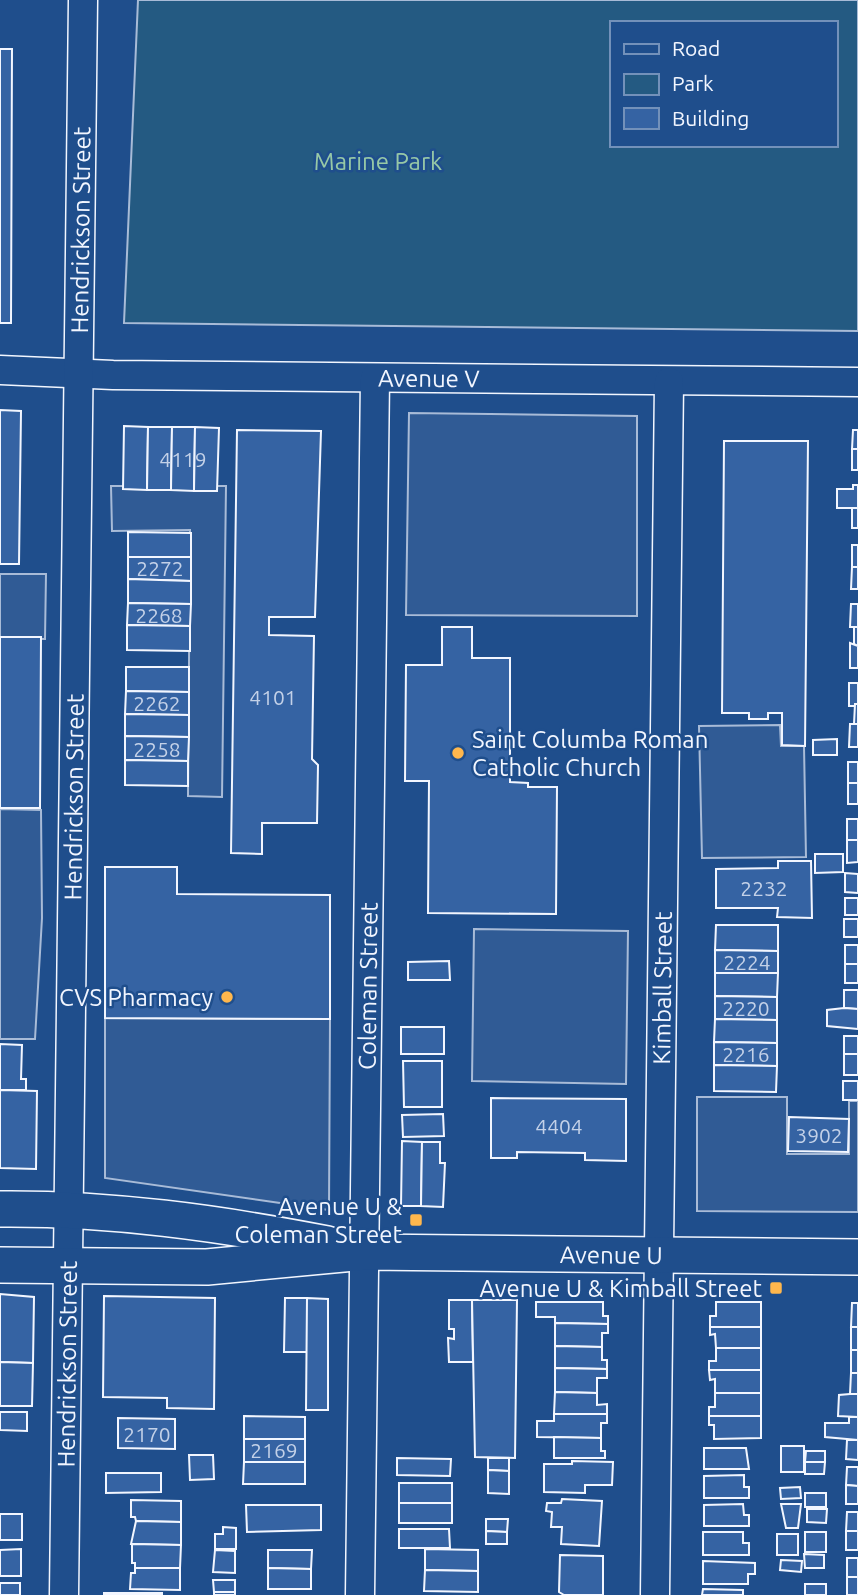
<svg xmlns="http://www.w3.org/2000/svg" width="858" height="1595" font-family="Ubuntu,sans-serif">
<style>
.green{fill:#245a82;stroke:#a8bbd7;stroke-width:2;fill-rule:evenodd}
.parking{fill:#305b95;stroke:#a8bbd7;stroke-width:2}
.building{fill:#3563a3;stroke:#f2f6ff;stroke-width:2}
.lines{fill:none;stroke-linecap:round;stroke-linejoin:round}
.minor-casing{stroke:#f2f6ff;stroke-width:31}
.major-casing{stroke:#f2f6ff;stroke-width:38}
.minor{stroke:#1f4e8c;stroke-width:28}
.major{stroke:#1f4e8c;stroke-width:35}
.poi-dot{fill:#ffb74d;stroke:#1f4e8c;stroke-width:2.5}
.labels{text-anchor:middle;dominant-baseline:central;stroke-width:5;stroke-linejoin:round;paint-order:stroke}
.number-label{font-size:21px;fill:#c3d1e8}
.park-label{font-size:24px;fill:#97c8a6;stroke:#1f4e8c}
.street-label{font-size:24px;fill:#f2f6ff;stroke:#1f4e8c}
.poi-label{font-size:24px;fill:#f2f6ff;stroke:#1f4e8c;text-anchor:end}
</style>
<rect width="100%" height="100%" fill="#1f4e8c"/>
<path class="green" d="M138,0H858V331L124,323ZM611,23H835V145H611Z"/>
<g class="parking">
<path d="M409,413L637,416V616L406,615Z"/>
<path d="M111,486H226L222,797L188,796L190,530L112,531Z"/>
<path d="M0,574H46L45,639L0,638Z"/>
<path d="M780,725L781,746H804L806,857L702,858L699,726Z"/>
<path d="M0,809L41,810L42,918L35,1039H0Z"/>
<path d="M474,929L628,931L626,1084L472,1081Z"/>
<path d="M105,1018L330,1019L329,1210L105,1178Z"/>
<path d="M697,1097H787V1154H849V1101H858V1212L697,1211Z"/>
</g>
<g class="building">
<path d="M0,49H12L11,323H0Z"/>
<path d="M0,410L21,411L19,564H0Z"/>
<path d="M124,426L148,427L147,490L123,489Z"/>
<path d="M148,427H172L171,490H147Z"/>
<path d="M172,427H195L194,491L171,490Z"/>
<path d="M195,427L219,428L217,491H194Z"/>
<path d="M237,430L321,431L315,617H269V635L314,636L312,759L318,765L317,823H262V854L231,853Z"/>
<path d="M853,430H858V449H852Z"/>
<path d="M724,441H808L805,746L782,745V713H768V719H749V713H722Z"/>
<rect x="852" y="449" width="6" height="21"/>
<path d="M853,485H858V508H837V489H853Z"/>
<rect x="852" y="508" width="6" height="20"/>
<path d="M128,532L191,533V557H128Z"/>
<rect x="852" y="545" width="6" height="22"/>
<path d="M128,557H191V581L128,579Z"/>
<path d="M852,567H858V589H851Z"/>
<path d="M128,579L191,581V604L128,603Z"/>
<path d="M128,603L191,604L190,626L127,625Z"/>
<path d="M851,604H858V627H850Z"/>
<path d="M127,625L190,626V651L127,650Z"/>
<path d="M442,627H472V658H510V782L528,783V787H557L556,914L428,913L429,781H405L406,665H442Z"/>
<path d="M854,627H858V646L854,644Z"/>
<path d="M0,637H41L40,808H0Z"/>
<path d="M850,643L858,646V668H850Z"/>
<path d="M126,667H189V692L126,691Z"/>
<path d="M849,683H858V704L855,706H849Z"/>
<path d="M126,691L189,692V715L125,714Z"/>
<path d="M855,704H858V724H854Z"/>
<path d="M125,714L189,715V737L125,736Z"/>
<path d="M850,724H858V747H849Z"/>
<path d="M125,736L189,737L188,761L125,760Z"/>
<path d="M837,739V755H813V740Z"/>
<path d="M125,760L188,761V786L125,785Z"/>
<rect x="848" y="762" width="10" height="21"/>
<rect x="848" y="783" width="10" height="21"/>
<rect x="847" y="819" width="11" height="21"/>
<path d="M847,840H858V862L847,863Z"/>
<path d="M815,854H843V872L815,873Z"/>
<path d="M778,861H811L812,918L777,917L778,908H716V869L778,868Z"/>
<path d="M105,867H177V894L330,895V1019L105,1018Z"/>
<path d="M845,873L858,874V893L845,892Z"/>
<rect x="845" y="898" width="13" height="17"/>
<rect x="844" y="919" width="14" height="18"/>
<path d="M716,925H778V951L715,950Z"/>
<rect x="845" y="945" width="13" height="19"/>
<path d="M715,950L778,951V973H715Z"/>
<path d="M449,961L450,980H408V962Z"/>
<rect x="845" y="964" width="13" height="19"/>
<path d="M715,973H778L777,997L715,996Z"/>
<path d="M844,990H858V1009L844,1008Z"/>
<path d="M715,996L777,997V1020L715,1019Z"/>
<path d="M844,1008L858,1009V1029L827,1026V1010Z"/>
<path d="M715,1019L777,1020V1043L714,1042Z"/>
<rect x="401" y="1027" width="43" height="27"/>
<rect x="844" y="1036" width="14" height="18"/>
<path d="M714,1042L777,1043V1066L714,1065Z"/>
<path d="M0,1044L22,1045L21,1079H26V1090H0Z"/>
<rect x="844" y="1054" width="14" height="21"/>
<path d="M403,1061H442V1107H404Z"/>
<path d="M714,1065L777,1066L776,1092L714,1091Z"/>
<rect x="843" y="1081" width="15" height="19"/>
<path d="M0,1090L37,1091L36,1169L0,1168Z"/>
<path d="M491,1098L626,1099V1161L585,1160V1153L517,1152V1158H491Z"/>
<path d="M443,1114L444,1136L403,1137L402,1115Z"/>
<path d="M789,1117L849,1119L848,1152L788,1151Z"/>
<path d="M402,1141L422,1142L421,1206H401Z"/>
<path d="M422,1142H440V1163H445L443,1207L421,1206Z"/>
<path d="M0,1294L34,1297L33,1363L0,1362Z"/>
<path d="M104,1296L215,1298L214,1409L167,1408V1398L103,1397Z"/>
<path d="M285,1298H307V1352H284Z"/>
<path d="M307,1298L328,1299V1410H306Z"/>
<path d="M449,1300H472L473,1362H449L448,1338L454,1339V1329H449Z"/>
<path d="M472,1300H517L515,1458L475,1457Z"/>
<path d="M536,1302H603V1316H608V1324L555,1323V1317H536Z"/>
<path d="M716,1302H761V1327H710V1316H716Z"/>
<path d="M852,1303H858V1327H851Z"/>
<path d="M555,1323L608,1324V1333H602V1347L555,1346Z"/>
<path d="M710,1327H761V1348H716L715,1334L710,1335Z"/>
<rect x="851" y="1327" width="7" height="23"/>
<path d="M555,1346L602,1347V1360H607V1369L555,1368Z"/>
<path d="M716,1348H761V1370H709V1361H716Z"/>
<rect x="851" y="1350" width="7" height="23"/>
<path d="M0,1362L33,1363L32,1406H0Z"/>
<path d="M555,1368L607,1369V1378H597V1393L555,1392Z"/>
<path d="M709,1370H761V1393H715V1379L710,1380Z"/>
<path d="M851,1373H858V1394H850Z"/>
<path d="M555,1392L597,1393V1405L607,1404V1414H554Z"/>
<path d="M715,1393H761V1416H709V1407H715Z"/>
<path d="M850,1394H858V1417L838,1416L839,1395Z"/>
<path d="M0,1412H27V1431L0,1430Z"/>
<path d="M554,1414H607V1423H601V1438L537,1437V1421H554Z"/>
<path d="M244,1416L305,1417V1439H244Z"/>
<path d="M709,1416H761V1438L714,1439V1425H709Z"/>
<path d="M849,1417H858V1440L825,1437V1423H849Z"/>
<path d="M118,1418L175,1419V1449L118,1448Z"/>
<path d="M554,1437L601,1438V1451H605V1458H554Z"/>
<rect x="244" y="1439" width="61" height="23"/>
<path d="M847,1440H858V1460L846,1459Z"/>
<rect x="781" y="1446" width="23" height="26"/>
<path d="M704,1448H746L749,1469H704Z"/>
<path d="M806,1451H825V1462H805Z"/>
<path d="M189,1455H213L214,1479L190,1480Z"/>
<path d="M397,1458L451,1459L450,1476L397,1475Z"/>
<path d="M488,1458H509V1471L488,1470Z"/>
<path d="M572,1461L613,1462L612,1485H585V1493L544,1492V1464H572Z"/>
<path d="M244,1462H305V1484H243Z"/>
<path d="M805,1462H825L824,1474H805Z"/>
<path d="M847,1467H858V1486L846,1485Z"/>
<path d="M488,1470L509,1471V1494L488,1493Z"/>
<path d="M106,1473H161V1492L106,1493Z"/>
<path d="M744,1475V1487H749V1498H704V1476Z"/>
<rect x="399" y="1483" width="53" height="20"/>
<path d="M846,1485L858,1486V1504H846Z"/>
<path d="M800,1487L801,1498L781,1499L780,1488Z"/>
<rect x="805" y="1493" width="21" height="14"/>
<path d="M562,1499L602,1501L599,1546L561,1544L562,1527H551L552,1512L546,1511L547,1503H561Z"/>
<path d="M131,1500L181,1501V1522L136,1521L135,1517H131Z"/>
<rect x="399" y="1503" width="53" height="20"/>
<path d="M743,1504L744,1515H749V1526H704V1505Z"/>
<path d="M781,1504H801L798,1528H786Z"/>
<path d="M246,1505H321V1530L247,1532Z"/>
<path d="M807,1509H827L826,1523L807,1522Z"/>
<path d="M847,1512H858V1531H846Z"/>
<rect x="0" y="1514" width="22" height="26"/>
<path d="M486,1519H508L507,1532L486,1531Z"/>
<path d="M136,1521L181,1522V1545L131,1544Z"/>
<path d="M223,1527L236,1528V1549H215V1534H223Z"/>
<path d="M399,1529H449L450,1548H399Z"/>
<path d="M486,1531L507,1532V1544H486Z"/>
<rect x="846" y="1531" width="12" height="19"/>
<path d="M703,1532H743V1543H749V1555H703Z"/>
<rect x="805" y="1532" width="21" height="20"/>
<rect x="777" y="1534" width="21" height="21"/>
<path d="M132,1544L181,1545L180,1568H135V1563H132Z"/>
<path d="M21,1549V1576H0V1550Z"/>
<path d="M425,1549L478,1550V1571L425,1570Z"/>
<path d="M215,1550L235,1551V1573L213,1572Z"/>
<path d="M268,1550H312L311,1569L268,1568Z"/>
<path d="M804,1554L824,1555V1568H805Z"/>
<path d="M560,1555L603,1556V1595H564L559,1592Z"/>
<rect x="847" y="1558" width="11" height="19"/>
<path d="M781,1560L802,1561L801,1572L780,1570Z"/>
<path d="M703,1561L755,1563V1574H748V1584H703Z"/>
<path d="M135,1568H180V1590L130,1589L131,1573H135Z"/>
<path d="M268,1568L311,1569V1589H268Z"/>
<path d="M425,1570L478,1571V1592L424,1591Z"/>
<rect x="847" y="1577" width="11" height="18"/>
<path d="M213,1580H235V1592H214Z"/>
<rect x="0" y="1583" width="20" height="12"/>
<rect x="805" y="1584" width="21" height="11"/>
<path d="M703,1589L743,1590V1595H702Z"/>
<rect x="214" y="1592" width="21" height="3"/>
<rect x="104" y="1593" width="58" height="2"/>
</g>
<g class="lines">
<defs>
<g id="minor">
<path id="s1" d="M0,370L113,375L858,382"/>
<path id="s2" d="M64,1595L83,0"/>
<path id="s3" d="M360,1595L375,378"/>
<path id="s4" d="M655,1595L669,382"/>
</g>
<g id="major">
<path d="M0,1209C111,1208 219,1223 327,1244"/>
<path id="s5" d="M0,1265L207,1267L365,1252L858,1257"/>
</g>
</defs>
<use href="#minor" class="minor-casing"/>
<use href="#major" class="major-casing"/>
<use href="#minor" class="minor"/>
<use href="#major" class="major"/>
</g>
<g class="poi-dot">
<circle cx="458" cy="753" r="7"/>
<circle cx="227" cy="997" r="7"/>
<rect x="409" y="1213" width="14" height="14" rx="3.5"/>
<rect x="769" y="1281" width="14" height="14" rx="3.5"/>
</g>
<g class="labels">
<g class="number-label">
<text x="183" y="459">4119</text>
<text x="160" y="568">2272</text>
<text x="159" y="615">2268</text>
<text x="273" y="697">4101</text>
<text x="157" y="703">2262</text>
<text x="157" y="749">2258</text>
<text x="764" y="888">2232</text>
<text x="747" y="962">2224</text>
<text x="746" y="1008">2220</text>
<text x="746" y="1054">2216</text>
<text x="559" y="1126">4404</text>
<text x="819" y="1135">3902</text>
<text x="147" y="1434">2170</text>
<text x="274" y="1450">2169</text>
</g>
<g class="park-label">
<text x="378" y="161">Marine Park</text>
</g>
<g class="street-label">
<text stroke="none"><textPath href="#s2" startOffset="1365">Hendrickson Street</textPath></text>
<text stroke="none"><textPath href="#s1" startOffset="429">Avenue V</textPath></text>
<text stroke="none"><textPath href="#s2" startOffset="798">Hendrickson Street</textPath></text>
<text stroke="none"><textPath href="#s3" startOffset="609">Coleman Street</textPath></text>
<text stroke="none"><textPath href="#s4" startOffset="607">Kimball Street</textPath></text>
<text stroke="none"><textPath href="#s5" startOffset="612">Avenue U</textPath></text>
<text stroke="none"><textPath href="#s2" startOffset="231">Hendrickson Street</textPath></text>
</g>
<g class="poi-label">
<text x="472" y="739" text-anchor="start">Saint Columba Roman<tspan x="472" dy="28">Catholic Church</tspan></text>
<text x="213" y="997">CVS Pharmacy</text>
<text x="402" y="1206">Avenue U &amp;<tspan x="402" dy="28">Coleman Street</tspan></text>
<text x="762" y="1288">Avenue U &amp; Kimball Street</text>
</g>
</g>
<rect x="610" y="21" width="228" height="126" fill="#1f4e8c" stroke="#7391ba" stroke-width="2"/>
<rect x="624" y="44" width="35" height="10" fill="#1f4e8c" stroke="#7391ba" stroke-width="2"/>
<text x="672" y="56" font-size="21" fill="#f2f6ff">Road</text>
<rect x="624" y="74" width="35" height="21" fill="#245a82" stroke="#7391ba" stroke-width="2"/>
<text x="672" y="91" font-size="21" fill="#f2f6ff">Park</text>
<rect x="624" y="108" width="35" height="21" fill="#3563a3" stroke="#7391ba" stroke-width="2"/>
<text x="672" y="126" font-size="21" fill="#f2f6ff">Building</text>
</svg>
